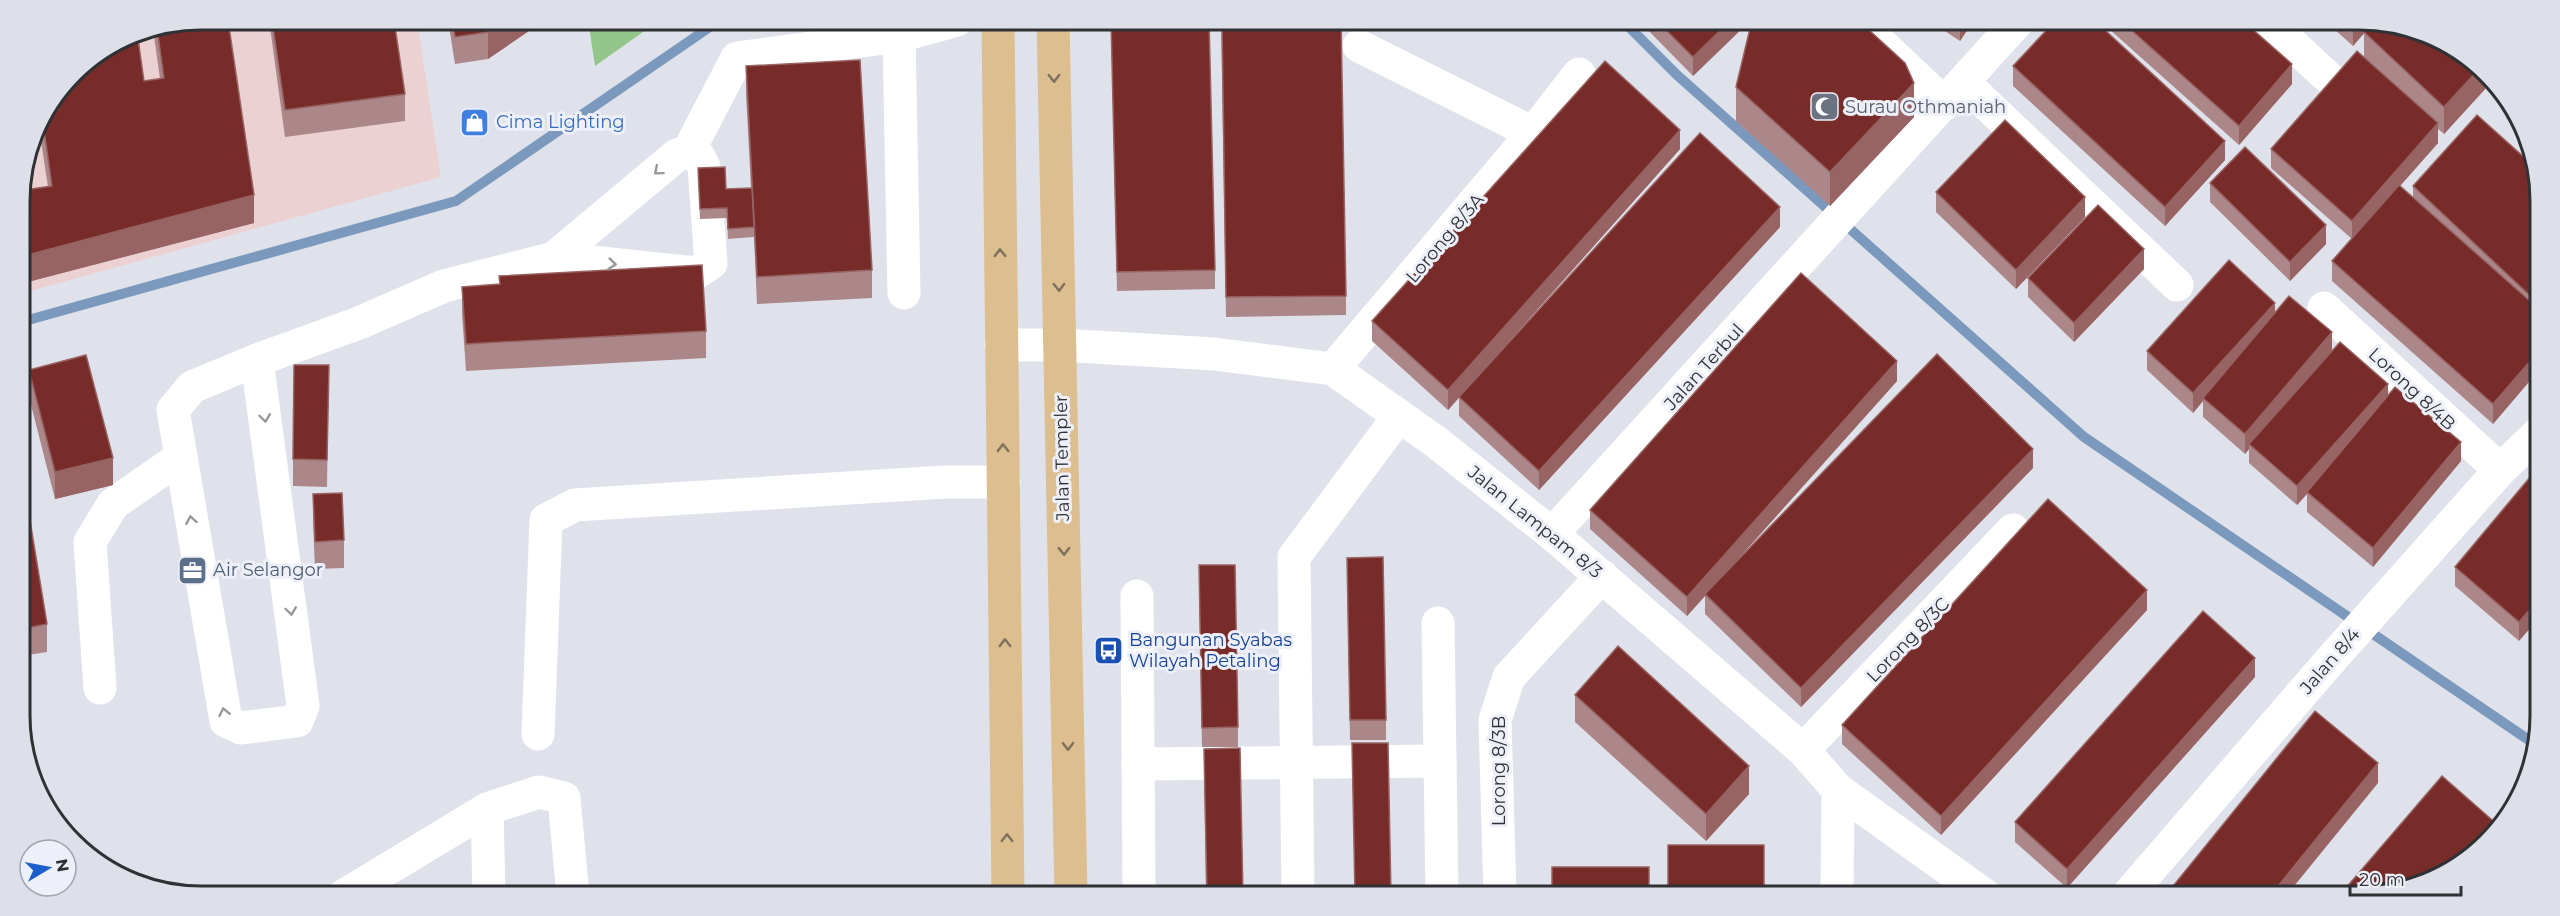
<svg xmlns="http://www.w3.org/2000/svg" width="2560" height="916" font-family="Montserrat,sans-serif">
<style>
.industrial{fill:#ecd1d2}
.green{fill:#94c68c}
.lines{fill:none;stroke-linecap:round;stroke-linejoin:round}
.stream{stroke:#7a99bc;stroke-width:10}
.minor{stroke:#fff;stroke-width:33}
.major{stroke:#dcbe8f;stroke-width:33}
.wall{fill:#ac878a}
.shaded-wall{fill:#976363}
.building{fill:#782c29;stroke:#976363;stroke-width:1.5}
.oneway{stroke:#7d705d}
.oneway2{stroke:#98989a}
.labels{text-anchor:middle;dominant-baseline:central;stroke-width:6;stroke-linejoin:round;paint-order:stroke}
.worship-label{font-size:18px;fill:#5b616d;stroke:#edeff9;text-anchor:start}
.shop-label{font-size:18px;fill:#366cbe;stroke:#edeff9;text-anchor:start}
.street-label{font-size:18px;fill:#303134;stroke:#edeff9}
.service-label{font-size:18px;fill:#4e5e75;stroke:#edeff9;text-anchor:start}
.transit-label{font-size:18px;fill:#164399;stroke:#edeff9;text-anchor:start}
.rim{fill:none;stroke:#303134;stroke-width:3}
</style>
<rect width="100%" height="100%" fill="#e0e2eb"/>
<path class="industrial" d="M201,20H417L441,177L20,294V189L38,121L81,65L132,33Z"/>
<path class="green" d="M588,20H660L595,66Z"/>
<g class="lines">
<g class="stream">
<path d="M1622,20L1677,75L2084,437L2536,745"/>
<path d="M21,322L456,201L720,20"/>
</g>
<g class="minor">
<path d="M1856,20L1945,104"/>
<path d="M2266,20L2331,80"/>
<path d="M899,36L904,293"/>
<path d="M1359,46L1533,133"/>
<path d="M1963,82L2177,285"/>
<path d="M688,152L737,58L899,36L957,20"/>
<path d="M2324,308L2500,470"/>
<path d="M1001,345H1060L1214,354L1333,369L1436,442L1552,534L1803,750L1838,790L1986,896"/>
<path d="M257,360L303,706L297,721L241,728L226,721L173,410L192,387L257,360L359,323L444,286L554,258L696,273L711,263L704,167L699,157L688,152L677,155L554,258"/>
<path d="M1333,369L1533,133L1579,74"/>
<path d="M1552,534L2019,20"/>
<path d="M1137,596L1139,896"/>
<path d="M1438,623L1442,896"/>
<path d="M100,688L90,542L113,504L181,457"/>
<path d="M538,734L546,520L575,505L945,482H1004"/>
<path d="M1803,750L2013,530"/>
<path d="M1138,764L1440,761"/>
<path d="M487,809L489,896"/>
<path d="M343,896L487,809L539,792L564,798L573,896"/>
<path d="M1298,896L1294,557L1399,416"/>
<path d="M1500,896L1495,720L1509,677L1602,576"/>
<path d="M1837,896L1838,790"/>
<path d="M2127,896L2329,662L2500,470L2540,432"/>
</g>
<g class="major">
<path d="M998,20L1008,896"/>
<path d="M1053,20L1071,896"/>
</g>
</g>
<g class="wall">
<path d="M201,20L254,223L20,284V189L24,190L48,187L38,121L81,65L144,81L160,79L153,29Z"/>
<path d="M269,20H394L405,94V121L285,137Z"/>
<path d="M448,20H545L488,59L455,64Z"/>
<path d="M1111,20L1215,270V289L1117,291Z"/>
<path d="M1221,20L1346,296V315L1226,317Z"/>
<path d="M1638,20H1751L1693,76Z"/>
<path d="M1928,20H1974L1960,41Z"/>
<path d="M2099,20H2242L2292,84L2239,145Z"/>
<path d="M2324,20H2359L2417,29L2493,80L2492,82L2486,76V88L2444,134L2438,129V143L2400,186L2413,197V186L2539,177V370L2493,424L2332,281V261L2352,239L2271,168V149L2364,57V33L2353,46Z"/>
<path d="M746,66L872,270V298L757,304L754,237L728,239L727,218L700,219L698,168L726,189L751,188L746,94Z"/>
<path d="M2013,66L2225,160L2165,226L2013,86Z"/>
<path d="M1736,87L1914,117L1830,206L1736,121Z"/>
<path d="M1680,149L1448,410L1372,341V321Z"/>
<path d="M2210,183L2326,244L2290,281L2210,202Z"/>
<path d="M1936,192L2085,217L2016,289L1936,212Z"/>
<path d="M1780,227L1539,490L1459,416V397Z"/>
<path d="M2144,269L2074,342L2028,297V278Z"/>
<path d="M462,287L706,331V358L466,371L462,314Z"/>
<path d="M2275,313L2332,351L2388,396L2461,461L2373,567L2307,512V494L2297,505L2249,463V449L2245,454L2203,417V401L2193,413L2147,370V351Z"/>
<path d="M329,365L327,487L293,486V459Z"/>
<path d="M29,370L113,485L55,499L29,397Z"/>
<path d="M1897,381L1722,577L2033,468L1801,707L1705,614V596L1687,616L1590,529V510Z"/>
<path d="M21,466L47,624V652L22,656Z"/>
<path d="M2536,470L2519,641L2455,586V567Z"/>
<path d="M313,494L344,540V568L315,569L313,522Z"/>
<path d="M1347,577L1386,720V740H1350Z"/>
<path d="M1199,585L1238,727V747H1202Z"/>
<path d="M2147,610L1941,835L1842,744V725Z"/>
<path d="M2255,677L2067,888L2015,842V822Z"/>
<path d="M1575,695L1749,794L1706,841L1575,722Z"/>
<path d="M1352,743L1391,896H1355Z"/>
<path d="M1204,749L1243,896H1206Z"/>
</g>
<g class="shaded-wall">
<path d="M506,20H545L488,59V32Z"/>
<path d="M1731,20H1751L1693,76V57Z"/>
<path d="M1961,20H1974L1960,41V22Z"/>
<path d="M2359,20L2374,22L2353,46V27Z"/>
<path d="M2292,64V84L2239,145V126Z"/>
<path d="M2478,70L2486,75V88L2444,134V107Z"/>
<path d="M1914,83V117L1830,206V172Z"/>
<path d="M2438,123V143L2352,240V221Z"/>
<path d="M1680,130V149L1448,410V390Z"/>
<path d="M2225,141V160L2165,226V207Z"/>
<path d="M254,195V223L20,284V257Z"/>
<path d="M2085,197V217L2016,289V270Z"/>
<path d="M1780,207V227L1539,490V471Z"/>
<path d="M2326,225V244L2290,281V262Z"/>
<path d="M2144,249V269L2074,342V323Z"/>
<path d="M2275,303V322L2203,398V401L2193,413V393Z"/>
<path d="M2332,332V352L2249,444V449L2245,454V434Z"/>
<path d="M2539,351V370L2493,424V404Z"/>
<path d="M1897,361V381L1687,616V597Z"/>
<path d="M2388,384V403L2297,505V486Z"/>
<path d="M2461,442V461L2373,567V548Z"/>
<path d="M2033,449V468L1801,707V688Z"/>
<path d="M113,458V485L55,499V472Z"/>
<path d="M2147,590V610L1941,835V816Z"/>
<path d="M2540,598V617L2519,641V622Z"/>
<path d="M2255,658V677L2067,888V869Z"/>
<path d="M2378,763V783L2286,896H2270Z"/>
<path d="M1749,766V794L1706,841V814Z"/>
</g>
<g class="building">
<path d="M201,20H228L254,195L20,257V189L23,179L24,190L52,186L42,116L81,65L132,33L137,32L144,81L164,78L157,28Z"/>
<path d="M272,20H394L405,94L285,110Z"/>
<path d="M452,20H506L488,32L455,37Z"/>
<path d="M1111,20H1209L1215,270L1117,272Z"/>
<path d="M1222,20H1341L1346,296L1226,297Z"/>
<path d="M1656,20H1731L1693,57Z"/>
<path d="M1752,20H1858L1905,63L1914,83L1830,172L1736,87Z"/>
<path d="M2056,20H2094L2225,141L2165,207L2013,66Z"/>
<path d="M2120,20H2242L2292,64L2239,126Z"/>
<path d="M2345,20H2359L2353,27Z"/>
<path d="M2373,22L2417,29L2478,70L2444,107L2364,32Z"/>
<path d="M2357,51L2438,123L2352,221L2271,149Z"/>
<path d="M860,60L872,270L757,277L746,66Z"/>
<path d="M1605,61L1680,130L1448,390L1372,321Z"/>
<path d="M2477,115L2536,168L2539,177V304L2413,186Z"/>
<path d="M2005,120L2085,197L2016,270L1936,192Z"/>
<path d="M1700,133L1780,207L1539,471L1459,397Z"/>
<path d="M2245,147L2326,225L2290,262L2210,183Z"/>
<path d="M725,167L726,189L752,188L754,227L728,229L727,208L700,209L698,168Z"/>
<path d="M2399,185L2539,309V351L2493,404L2332,261Z"/>
<path d="M2098,205L2144,249L2074,323L2028,278Z"/>
<path d="M2229,260L2275,303L2193,393L2147,351Z"/>
<path d="M702,265L706,331L466,344L462,287L500,284L499,276Z"/>
<path d="M1801,273L1897,361L1687,597L1590,510Z"/>
<path d="M2289,296L2332,332L2245,434L2203,398Z"/>
<path d="M2340,342L2388,384L2297,486L2249,444Z"/>
<path d="M1937,354L2033,449L1801,688L1705,594Z"/>
<path d="M86,355L113,458L55,472L29,370Z"/>
<path d="M294,365H329L327,460L293,459Z"/>
<path d="M2395,387L2461,442L2373,548L2307,492Z"/>
<path d="M21,466L47,624L22,629Z"/>
<path d="M2536,470L2540,473V598L2519,622L2455,567Z"/>
<path d="M342,493L344,540L315,542L313,494Z"/>
<path d="M2048,499L2147,590L1941,816L1842,725Z"/>
<path d="M1383,557L1386,720H1350L1347,558Z"/>
<path d="M1199,565H1235L1238,727L1202,728Z"/>
<path d="M2203,611L2255,658L2067,869L2015,822Z"/>
<path d="M1618,646L1749,766L1706,814L1575,695Z"/>
<path d="M2315,711L2378,763L2270,896H2165Z"/>
<path d="M1352,743H1388L1391,896H1355Z"/>
<path d="M1240,748L1243,896H1207L1204,749Z"/>
<path d="M2442,776L2499,826L2489,838L2469,859L2418,887L2370,896H2339Z"/>
<rect x="1668" y="845" width="96" height="51"/>
<rect x="1552" y="867" width="97" height="29"/>
</g>
<defs><path id="oneway-chevron" d="M-2-3.5L2.5 0L-2 3.5" fill="none" stroke-width="1.6" stroke-linecap="round" stroke-linejoin="round" transform="scale(1.5)"/></defs>
<g class="oneway">
<use href="#oneway-chevron" transform="translate(1054 78) rotate(89)"/>
<use href="#oneway-chevron" transform="translate(1000 253) rotate(-91)"/>
<use href="#oneway-chevron" transform="translate(1059 287) rotate(89)"/>
<use href="#oneway-chevron" transform="translate(1003 448) rotate(-91)"/>
<use href="#oneway-chevron" transform="translate(1064 551) rotate(89)"/>
<use href="#oneway-chevron" transform="translate(1005 643) rotate(-91)"/>
<use href="#oneway-chevron" transform="translate(1068 746) rotate(89)"/>
<use href="#oneway-chevron" transform="translate(1007 838) rotate(-91)"/>
</g>
<g class="oneway2">
<use href="#oneway-chevron" transform="translate(658 171) rotate(140)"/>
<use href="#oneway-chevron" transform="translate(612 264) rotate(6)"/>
<use href="#oneway-chevron" transform="translate(265 418) rotate(82)"/>
<use href="#oneway-chevron" transform="translate(191 520) rotate(-100)"/>
<use href="#oneway-chevron" transform="translate(291 611) rotate(82)"/>
<use href="#oneway-chevron" transform="translate(224 712) rotate(-102)"/>
</g>
<defs>
<symbol id="mosque-square" viewBox="-11 -11 22 22"><rect x="-9" y="-9" width="18" height="18" rx="4" fill="#6b7280" stroke="#edeff9"/><path d="M3.5-4.9A6 6 0 1 0 3.5 4.9A5 5 0 1 1 3.5-4.9Z" fill="#fff"/></symbol>
<symbol id="shop-square" viewBox="-11 -11 22 22"><rect x="-9" y="-9" width="18" height="18" rx="4" fill="#3f7fe0" stroke="#edeff9"/><path d="M-5-2.5h2.3a2.7 3.5 0 0 1 5.4 0H5L5.5 6h-11ZM-1.5-2.5h3a1.5 2.3 0 0 0-3 0Z" fill="#fff"/></symbol>
<symbol id="office-square" viewBox="-11 -11 22 22"><rect x="-9" y="-9" width="18" height="18" rx="4" fill="#5c6f8a" stroke="#edeff9"/><path d="M-6-3h4V-5.5h4V-3h4V5H-6ZM-1-4.5V-3h2v-1.5ZM-6 0V1H6V0Z" fill="#fff"/></symbol>
<symbol id="bus-square" viewBox="-11 -11 22 22"><rect x="-9" y="-9" width="18" height="18" rx="4" fill="#1a4fb4" stroke="#edeff9"/><path d="M-5-6H5V4H4V6H2V4H-2V6H-4V4H-5ZM-3.5-4V0h7V-4ZM-3.5 1.2v1.5H-2V1.2ZM2 1.2v1.5H3.5V1.2Z" fill="#fff"/></symbol>
</defs>
<g fill-rule="evenodd">
<use href="#mosque-square" x="1808" y="90" width="33" height="33"/>
<use href="#shop-square" x="458" y="106" width="33" height="33"/>
<use href="#office-square" x="176" y="554" width="33" height="33"/>
<use href="#bus-square" x="1092" y="634" width="33" height="33"/>
</g>
<g class="labels">
<g class="worship-label">
<text x="1845" y="107">Surau Othmaniah</text>
</g>
<g class="shop-label">
<text x="496" y="122">Cima Lighting</text>
</g>
<g class="street-label">
<text transform="translate(1445 238) rotate(-50)">Lorong 8/3A</text>
<text transform="translate(1704 367) rotate(-48)">Jalan Terbul</text>
<text transform="translate(2412 389) rotate(43)">Lorong 8/4B</text>
<text transform="translate(1062 458) rotate(-91)">Jalan Templer</text>
<text transform="translate(1535 522) rotate(39)">Jalan Lampam 8/3</text>
<text transform="translate(1908 640) rotate(-46)">Lorong 8/3C</text>
<text transform="translate(2330 661) rotate(-49)">Jalan 8/4</text>
<text transform="translate(1499 771) rotate(-90)">Lorong 8/3B</text>
</g>
<g class="service-label">
<text x="213" y="570">Air Selangor</text>
</g>
<g class="transit-label">
<text x="1129" y="640">Bangunan Syabas<tspan x="1129" dy="21">Wilayah Petaling</tspan></text>
</g>
</g>
<path d="M0 0H2560V916H0ZM201 30H2359A171 171 0 0 1 2530 201V715A171 171 0 0 1 2359 886H201A171 171 0 0 1 30 715V201A171 171 0 0 1 201 30Z" fill="#dee0e9" fill-rule="evenodd"/>
<path class="rim" d="M201 30H2359A171 171 0 0 1 2530 201V715A171 171 0 0 1 2359 886H201A171 171 0 0 1 30 715V201A171 171 0 0 1 201 30Z"/>
<g transform="translate(48 868) rotate(80)"><circle r="28" fill="#edeff9" stroke="#a1a3aa" stroke-width="1.5"/>
<path d="M0-4.5L10 22L0 15L-10 22Z" fill="#1b5fca"/>
<text y="-9" font-size="16" font-weight="bold" text-anchor="middle" fill="#303134">N</text>
</g>
<path d="M2350 886v9h111v-9" fill="none" stroke="#303134" stroke-width="3"/>
<text x="2359" y="886" font-size="18" fill="#303134" stroke="#edeff9" stroke-width="4.5" paint-order="stroke">20 m</text>
</svg>
